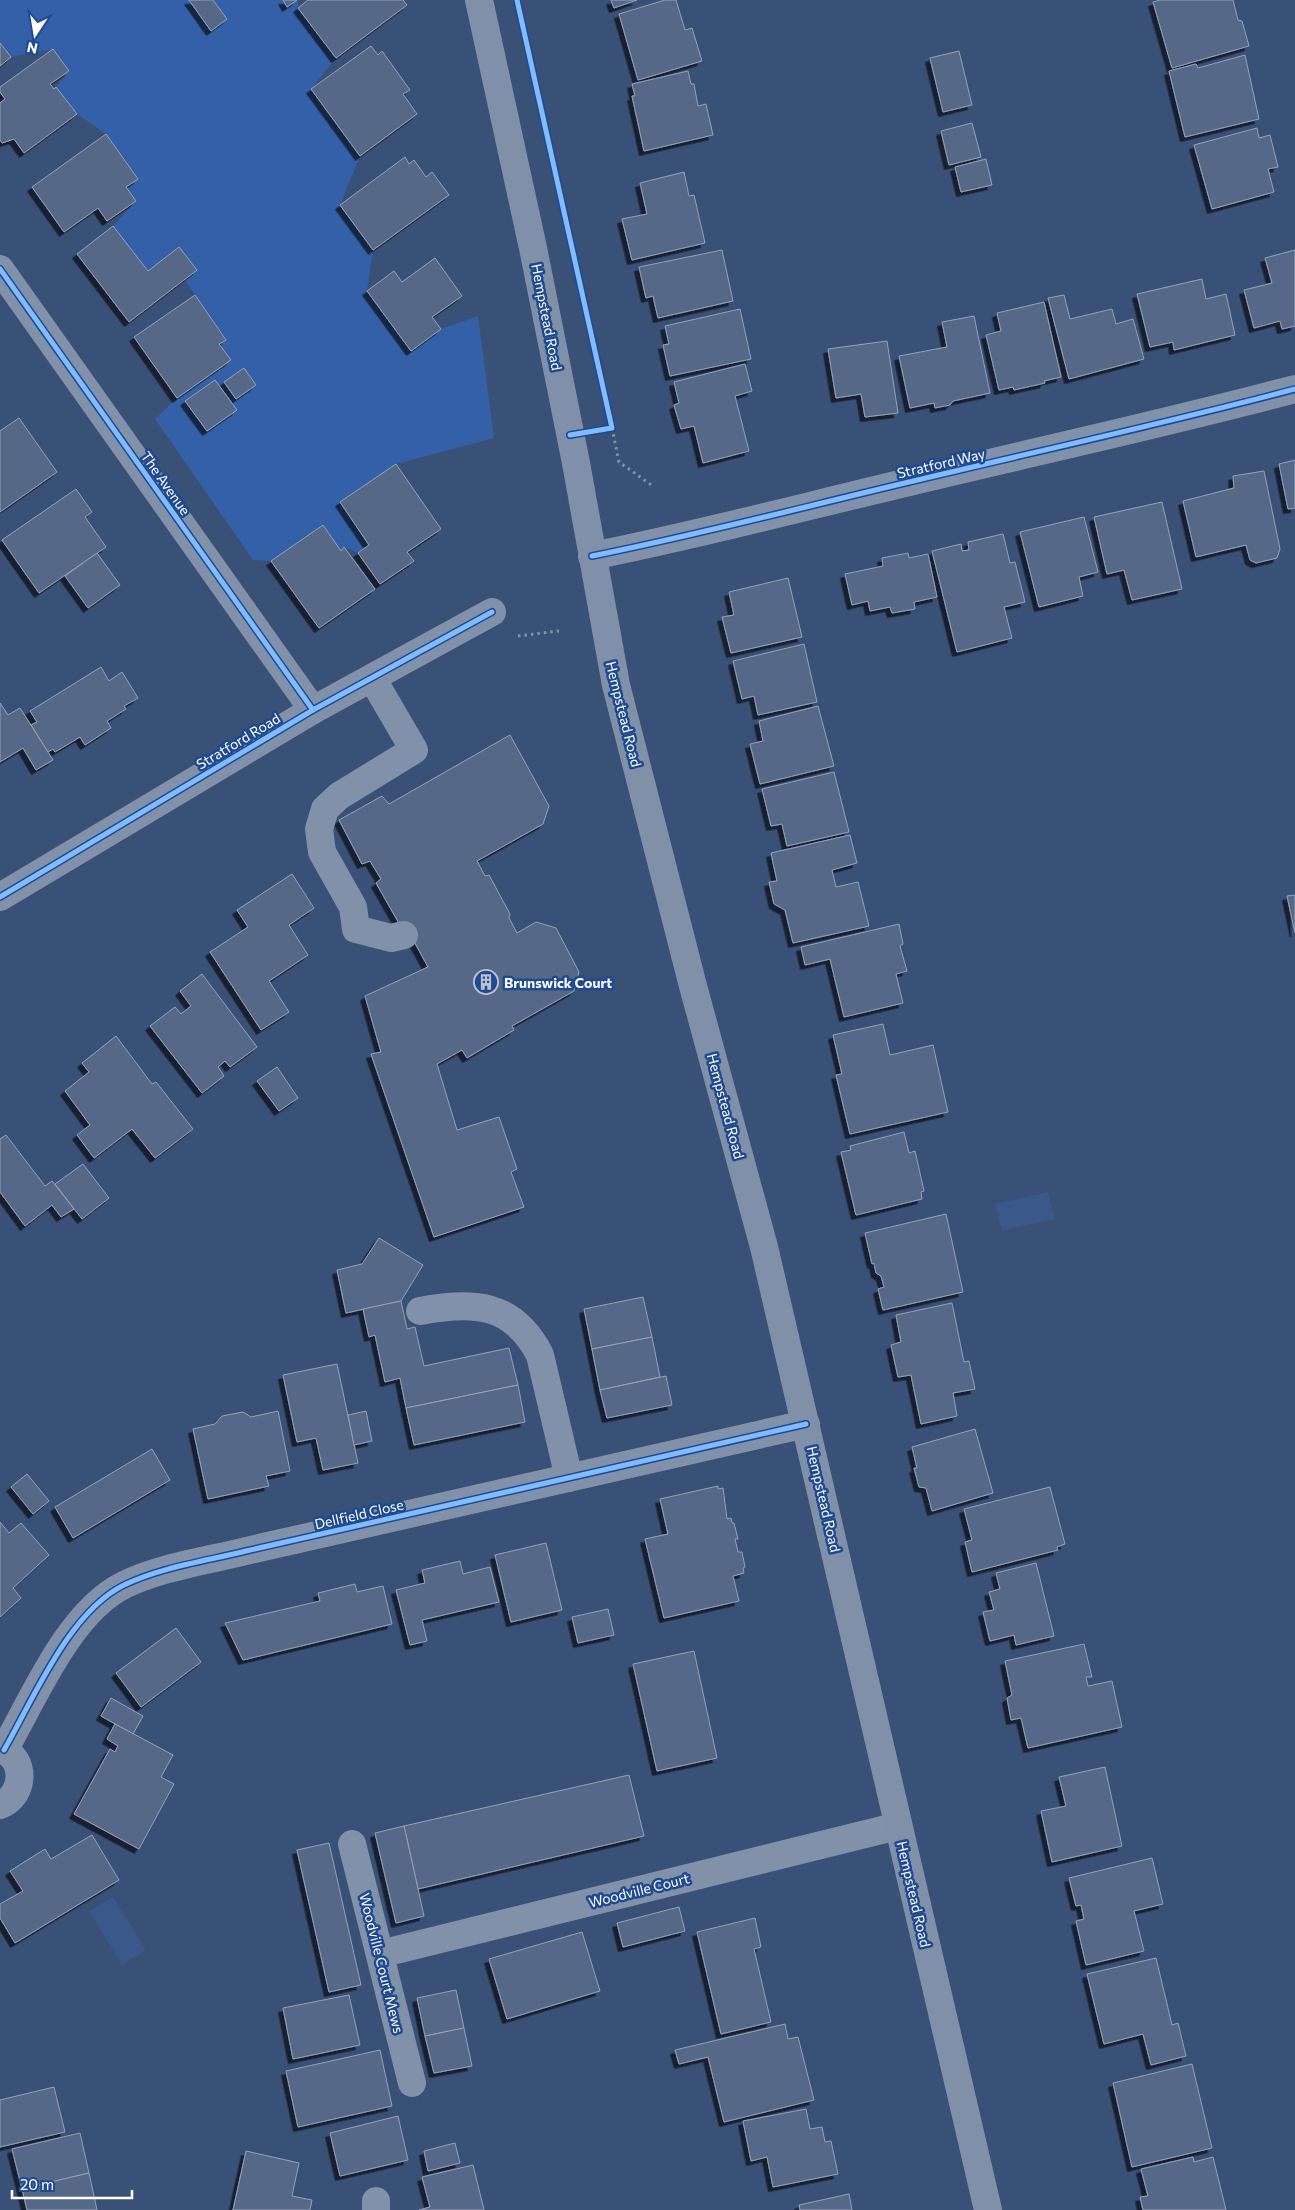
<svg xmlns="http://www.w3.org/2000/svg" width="1295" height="2210" font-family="Commissioner,sans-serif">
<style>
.green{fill:#3460a7}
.water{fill:#3b588a}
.building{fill:#556887;stroke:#95a2b8;filter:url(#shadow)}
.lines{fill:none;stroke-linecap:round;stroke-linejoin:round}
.path{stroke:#8191aa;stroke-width:3;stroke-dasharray:2.5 4;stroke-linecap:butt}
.minor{stroke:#8191aa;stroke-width:28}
.major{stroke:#8090a9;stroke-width:28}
.cycleway-casing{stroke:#204a90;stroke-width:8}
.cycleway{stroke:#80bcff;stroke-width:5}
.labels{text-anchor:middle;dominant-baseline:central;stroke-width:5;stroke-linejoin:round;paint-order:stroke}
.street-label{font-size:14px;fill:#fff;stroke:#204a90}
.poi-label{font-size:14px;font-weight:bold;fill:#fff;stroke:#204a90;text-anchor:start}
</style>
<defs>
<filter id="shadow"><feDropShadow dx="-4.5" dy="4.5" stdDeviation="0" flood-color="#0009"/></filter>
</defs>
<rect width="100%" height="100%" fill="#395077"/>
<path class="green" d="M0,0H298V8L336,58L311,89L360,156L340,205L373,250L367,291L411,351L441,329L478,316L494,438L396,464L340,502L369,545L358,553L345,547L341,551L323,525L271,561L253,560L155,419L177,398L230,360L219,344L226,339L184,279L196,270L179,247L148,271L113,226L136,201L126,187L138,178L106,134L77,114L56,87L69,71L53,49L11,57L0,43Z"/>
<g class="water">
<path d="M1048,1192L1055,1219L1002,1231L995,1204Z"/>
<path d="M113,1897L146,1950L122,1965L89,1911Z"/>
</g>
<g class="building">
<path d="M189,0H213L227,19L211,31Z"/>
<path d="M283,0H297L287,7Z"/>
<path d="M308,0H403L407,5L336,58L298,8Z"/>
<path d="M611,0H637L614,8Z"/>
<path d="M665,0H676L685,30L692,28L702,61L638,80L619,14Z"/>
<path d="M1160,0H1233L1238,20L1242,21L1249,46L1172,68L1153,2Z"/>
<path d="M0,43L11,57L0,66Z"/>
<path d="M371,46L378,55L382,51L410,90L403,94L417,114L360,156L311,89Z"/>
<path d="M53,49L69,71L50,84L54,89L56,87L77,114L24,153L14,139L2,143L0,140V103L5,99L0,92V87Z"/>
<path d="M959,51L972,105L943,112L930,58Z"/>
<path d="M1245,55L1259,119L1185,137L1169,71L1196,64L1198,68Z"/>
<path d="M688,71L691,84H694L698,106L706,104L713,135L644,151L632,96H635L632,84Z"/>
<path d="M972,123L981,157L949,165L941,131Z"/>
<path d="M1257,128L1259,138L1270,135L1278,167L1268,169L1274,192L1212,209L1194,145Z"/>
<path d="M106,134L138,179L126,187L136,201L107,221L98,208L64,232L32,187Z"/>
<path d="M405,157L409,164L414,160L426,177L432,172L449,195L373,250L340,205Z"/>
<path d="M986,159L992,185L961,192L955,167Z"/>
<path d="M684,172L689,196L694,195L705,243L632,260L622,219L647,214L640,183Z"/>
<path d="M113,226L148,271L179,247L197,270L129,322L77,254Z"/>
<path d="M722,250L733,301L658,318L653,296L646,298L639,267Z"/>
<path d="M1295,250V326L1282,329L1280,321L1254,328L1244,290L1272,283L1265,258Z"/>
<path d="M435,258L462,296L432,317L441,329L411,351L367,291L394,271L402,282Z"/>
<path d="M1202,279L1206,299L1226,294L1235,335L1174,350L1173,342L1150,347L1137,294Z"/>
<path d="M195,295L226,340L219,344L231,360L177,398L134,337Z"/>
<path d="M1064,295L1070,319L1112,309L1116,324L1133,319L1144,359L1069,379L1048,298Z"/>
<path d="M1044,302L1061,377L1044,381L1045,383L1014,390L1013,387L999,390L986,335L1001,331L997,313Z"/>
<path d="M740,309L751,359L670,376L663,345L669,344L665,326Z"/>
<path d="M974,316L990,393L953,401L950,405L935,408L934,403L910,408L899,356L947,347L942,322Z"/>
<path d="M887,341L898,413L865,417L861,394L836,398L828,349Z"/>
<path d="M745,364L752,391L735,396L749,451L703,463L694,426L681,429L674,405L679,403L674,382Z"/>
<path d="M244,368L256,385L236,399L224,382Z"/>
<path d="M215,380L237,410L207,431L185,401Z"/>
<path d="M19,418L57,472L0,512V431Z"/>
<path d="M1295,460V508L1288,509L1279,464Z"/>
<path d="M396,464L441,529L407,552L414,561L380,584L358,553L369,545L340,502Z"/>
<path d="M1264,471L1280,549L1277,558L1256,563L1250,560L1246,545L1196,557L1183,501L1234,488L1233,476Z"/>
<path d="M76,489L92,512L85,517L106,547L39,593L2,540Z"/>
<path d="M1162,502L1182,589L1132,600L1124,570L1107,574L1094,517Z"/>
<path d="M1084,517L1098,572L1079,577L1083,596L1039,607L1020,532Z"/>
<path d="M323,525L341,551L344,547L375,589L319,628L271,561Z"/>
<path d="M1003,534L1010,563L1015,562L1025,602L1004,607L1012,638L957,652L932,551L961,544L962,551L969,550L968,542Z"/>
<path d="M97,553L120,585L88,608L65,576Z"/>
<path d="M908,553L909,558L928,554L937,597L914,602L915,609L892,613L890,607L870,611L868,601L852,605L845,574L883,566L882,558Z"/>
<path d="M788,578L802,637L731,653L722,617L734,615L729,592Z"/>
<path d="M804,644L817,702L758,715L754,696L742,699L733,661Z"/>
<path d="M101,667L109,681L122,672L138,698L124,706L126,709L107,721L111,728L85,745L80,737L55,752L53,749L48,752L31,725L37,722L30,711Z"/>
<path d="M0,703L8,715L20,708L53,760L36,770L23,748L0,762Z"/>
<path d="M818,706L834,766L760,784L750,744L763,741L759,721Z"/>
<path d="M510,735L549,806L543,824L477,861L485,876L489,875L510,914L509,918L517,933L536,922L556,928L579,972L574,991L512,1026L514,1030L467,1058L462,1050L437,1064L457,1130L499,1117L517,1169L511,1172L524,1207L434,1237L371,1054L381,1052L365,996L428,967L404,923L400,925L376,883L381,879L370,861L362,864L339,820L382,796L389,804Z"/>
<path d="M834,772L849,832L787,846L782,824L771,826L762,789Z"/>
<path d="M850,835L857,863L832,870L836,887L858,882L869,926L793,943L785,910L774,904L769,882L777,881L771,853Z"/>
<path d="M292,874L314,908L289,925L308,955L269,981L289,1012L261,1030L210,952L248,927L237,910Z"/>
<path d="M1295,895V933L1287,896Z"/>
<path d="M899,924L903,944L900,946L907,971L896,974L903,1003L844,1017L830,959L805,965L801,947Z"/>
<path d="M202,974L257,1047L230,1067L225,1061L218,1067L224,1076L202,1093L150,1026L175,1007L181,1014L191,1006L180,991Z"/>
<path d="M883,1024L890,1055L933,1045L948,1112L850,1134L836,1075L842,1074L833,1035Z"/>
<path d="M116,1036L152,1084L156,1082L193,1129L155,1158L132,1129L94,1158L77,1135L90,1125L65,1091L89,1072L82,1063Z"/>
<path d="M277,1067L298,1098L279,1111L257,1081Z"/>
<path d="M904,1132L909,1153L915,1151L924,1191L921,1192L922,1199L856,1215L841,1152L851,1150L850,1146Z"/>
<path d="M6,1135L45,1186L52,1181L74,1209L61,1217L52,1205L25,1226L0,1192V1139Z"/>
<path d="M83,1164L109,1198L82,1219L55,1184Z"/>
<path d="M946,1214L963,1292L883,1310L878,1289L884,1287L881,1276L876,1273L874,1263L872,1264L865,1233Z"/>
<path d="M379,1238L423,1265L401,1301L346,1313L337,1270L362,1264Z"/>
<path d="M643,1297L652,1337L592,1349L584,1309Z"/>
<path d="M401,1301L407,1329L415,1327L424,1366L509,1348L518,1385L406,1408L400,1378L385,1382L375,1335L369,1337L363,1309Z"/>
<path d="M952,1303L964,1362L969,1361L975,1389L953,1393L957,1416L921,1424L911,1375L898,1377L891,1345L901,1342L896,1315Z"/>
<path d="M652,1337L660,1377L600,1390L592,1349Z"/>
<path d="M337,1364L358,1463L323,1470L316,1438L297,1442L283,1375Z"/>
<path d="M666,1376L672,1405L607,1418L600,1390Z"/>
<path d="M518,1385L525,1422L414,1445L406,1408Z"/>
<path d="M278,1411L290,1471L266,1476L269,1486L208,1499L193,1429L215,1424L222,1416L243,1412L251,1417Z"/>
<path d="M366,1411L372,1441L354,1445L348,1415Z"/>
<path d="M975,1429L993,1493L932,1511L926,1488L919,1487L914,1468H917L912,1447Z"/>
<path d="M152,1449L170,1480L73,1538L55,1507Z"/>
<path d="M27,1474L49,1501L33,1514L11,1487Z"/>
<path d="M718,1486V1489L723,1488L727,1519L731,1518L732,1523H734L738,1539H735L738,1552H742L745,1567L743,1568L744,1573L733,1576L739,1601L664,1618L645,1539L668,1534L660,1499Z"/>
<path d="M1050,1487L1065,1544L1057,1547L1058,1550L972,1572L965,1542L972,1540L964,1509Z"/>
<path d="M0,1522L9,1533L21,1523L49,1555L13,1588L21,1598L0,1617Z"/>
<path d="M546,1543L562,1610L511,1622L495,1555Z"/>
<path d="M460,1561L463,1574L490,1567L499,1602L422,1620L427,1641L410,1645L396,1590L425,1583L422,1570Z"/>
<path d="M1036,1563L1054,1636L1016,1645L1014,1635L990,1641L983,1612L994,1610L989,1592L1000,1589L996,1573Z"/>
<path d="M355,1584L357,1592L383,1586L392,1624L243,1660L225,1623L320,1601L318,1593Z"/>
<path d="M608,1609L614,1635L578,1643L572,1617Z"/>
<path d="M176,1628L201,1662L141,1707L116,1673Z"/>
<path d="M1084,1644L1092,1677H1086L1088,1686L1112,1681L1122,1727L1028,1748L1021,1718L1011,1720L1007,1698L1012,1695L1005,1661Z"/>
<path d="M694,1651L717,1758L657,1771L633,1664Z"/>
<path d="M111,1698L143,1716L133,1734L101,1716Z"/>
<path d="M115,1724L173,1755L161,1777L174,1784L139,1849L74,1814L110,1749L115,1752L118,1746L107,1739Z"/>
<path d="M1105,1767L1122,1846L1052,1862L1041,1811L1066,1806L1059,1777Z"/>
<path d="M629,1775L644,1836L418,1889L404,1826Z"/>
<path d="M404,1826L424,1916L396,1923L375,1833Z"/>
<path d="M92,1835L119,1880L15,1943L0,1918V1904L23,1891L10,1871L45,1849L51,1859Z"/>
<path d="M329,1843L361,1985L329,1992L297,1850Z"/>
<path d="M1152,1858L1163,1904L1134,1911L1144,1951L1086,1965L1076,1921L1084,1919L1081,1905L1076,1906L1069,1878Z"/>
<path d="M679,1907L685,1931L623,1947L617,1923Z"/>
<path d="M755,1918L761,1947L754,1949L771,2022L721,2034L697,1932Z"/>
<path d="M582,1932L600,1991L507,2019L489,1959Z"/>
<path d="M1156,1958L1172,2025L1178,2023L1186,2056L1151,2065L1143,2034L1104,2044L1087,1974Z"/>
<path d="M456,1990L464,2028L425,2036L417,1998Z"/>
<path d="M349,1995L360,2045L293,2059L283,2008Z"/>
<path d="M785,2024L788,2039L798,2037L814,2100L724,2122L708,2057L679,2064L675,2050Z"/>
<path d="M464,2028L472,2066L434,2073L425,2036Z"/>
<path d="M380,2050L392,2106L298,2127L286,2071Z"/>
<path d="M1192,2064L1212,2148L1132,2167L1113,2083Z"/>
<path d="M54,2087L65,2132L0,2147V2100Z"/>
<path d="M806,2109L810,2129L822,2127L825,2142L831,2141L838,2174L773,2187L767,2157L751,2161L743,2121Z"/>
<path d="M398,2116L408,2160L340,2176L330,2133Z"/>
<path d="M80,2133L89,2173L22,2189L12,2149Z"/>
<path d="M455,2143L460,2163L428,2171L424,2151Z"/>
<path d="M246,2151L299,2163L292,2196L312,2200L310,2210H233Z"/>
<path d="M1193,2157L1194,2162L1213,2157L1226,2210H1143L1140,2197L1148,2196L1141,2169Z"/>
<path d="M473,2165L484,2210H419L430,2207L422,2177Z"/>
<path d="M89,2173L97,2210H27L22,2189Z"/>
<path d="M849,2194L852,2210H800L799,2205Z"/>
</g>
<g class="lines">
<g class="path">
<path d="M612,428L619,462L654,487"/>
<path d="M518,636L559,631"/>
</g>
<g class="minor">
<path d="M0,269L313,710"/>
<path d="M592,556C698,535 803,507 909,482C1038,451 1167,423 1295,389"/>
<path d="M372,678L414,750L339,796L325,809L319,829L322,852L353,907L356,929L391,938L404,935"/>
<path d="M0,897L313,710L492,612"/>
<path d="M420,1311C472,1301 513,1302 540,1355L569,1478"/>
<path d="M0,1749C27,1757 25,1796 0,1805"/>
<path d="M4,1750C34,1698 69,1612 124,1585C161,1567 206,1561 246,1551L806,1424"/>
<path d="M352,1844L412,2083"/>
<path d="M380,1954L898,1826"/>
<path d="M376,2201V2210"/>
</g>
<path class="major" d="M479,0L533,248L576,463L616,685L693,986L764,1247L988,2210"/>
<defs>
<g id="cycleway">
<path d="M517,0L612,428L570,435"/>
<path d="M0,269L313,710"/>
<path d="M592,556C698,535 803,507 909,482C1038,451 1167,423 1295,389"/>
<path d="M0,897L313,710L492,612"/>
<path d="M4,1750C34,1698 69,1612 124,1585C161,1567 206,1561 246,1551L806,1424"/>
</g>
</defs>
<use href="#cycleway" class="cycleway-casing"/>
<use href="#cycleway" class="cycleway"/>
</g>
<defs>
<symbol id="building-ring" viewBox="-11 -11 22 22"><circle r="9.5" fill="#204a90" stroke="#bac2cf" stroke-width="1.5"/><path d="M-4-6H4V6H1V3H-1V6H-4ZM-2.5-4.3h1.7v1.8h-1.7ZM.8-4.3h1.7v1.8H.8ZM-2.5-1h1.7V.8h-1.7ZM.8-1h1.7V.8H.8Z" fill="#bac2cf"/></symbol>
</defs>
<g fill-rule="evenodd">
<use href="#building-ring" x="472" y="968" width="28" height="28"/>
</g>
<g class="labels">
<g class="street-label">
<text transform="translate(547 317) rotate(79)">Hempstead Road</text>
<text transform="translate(941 463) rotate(-13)">Stratford Way</text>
<text transform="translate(166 483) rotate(55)">The Avenue</text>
<text transform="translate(624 714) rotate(76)">Hempstead Road</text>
<text transform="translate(238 741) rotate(-31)">Stratford Road</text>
<text transform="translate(726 1106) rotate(75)">Hempstead Road</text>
<text transform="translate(824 1499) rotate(77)">Hempstead Road</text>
<text transform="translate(359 1514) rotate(-13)">Dellfield Close</text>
<text transform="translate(639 1890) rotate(-14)">Woodville Court</text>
<text transform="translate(914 1894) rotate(77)">Hempstead Road</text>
<text transform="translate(382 1963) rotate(76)">Woodville Court Mews</text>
</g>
<g class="poi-label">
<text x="504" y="982">Brunswick Court</text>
</g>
</g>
<g transform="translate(35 35) rotate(192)" stroke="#204a90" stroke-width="4" paint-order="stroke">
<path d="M0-4L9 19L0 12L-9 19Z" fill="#ffffff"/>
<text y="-8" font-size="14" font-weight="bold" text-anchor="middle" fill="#ffffff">N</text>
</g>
<path d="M12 2190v8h120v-8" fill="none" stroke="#ffffff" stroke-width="2.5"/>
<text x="20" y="2190" font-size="15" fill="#ffffff" stroke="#204a90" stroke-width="4" paint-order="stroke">20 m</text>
</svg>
